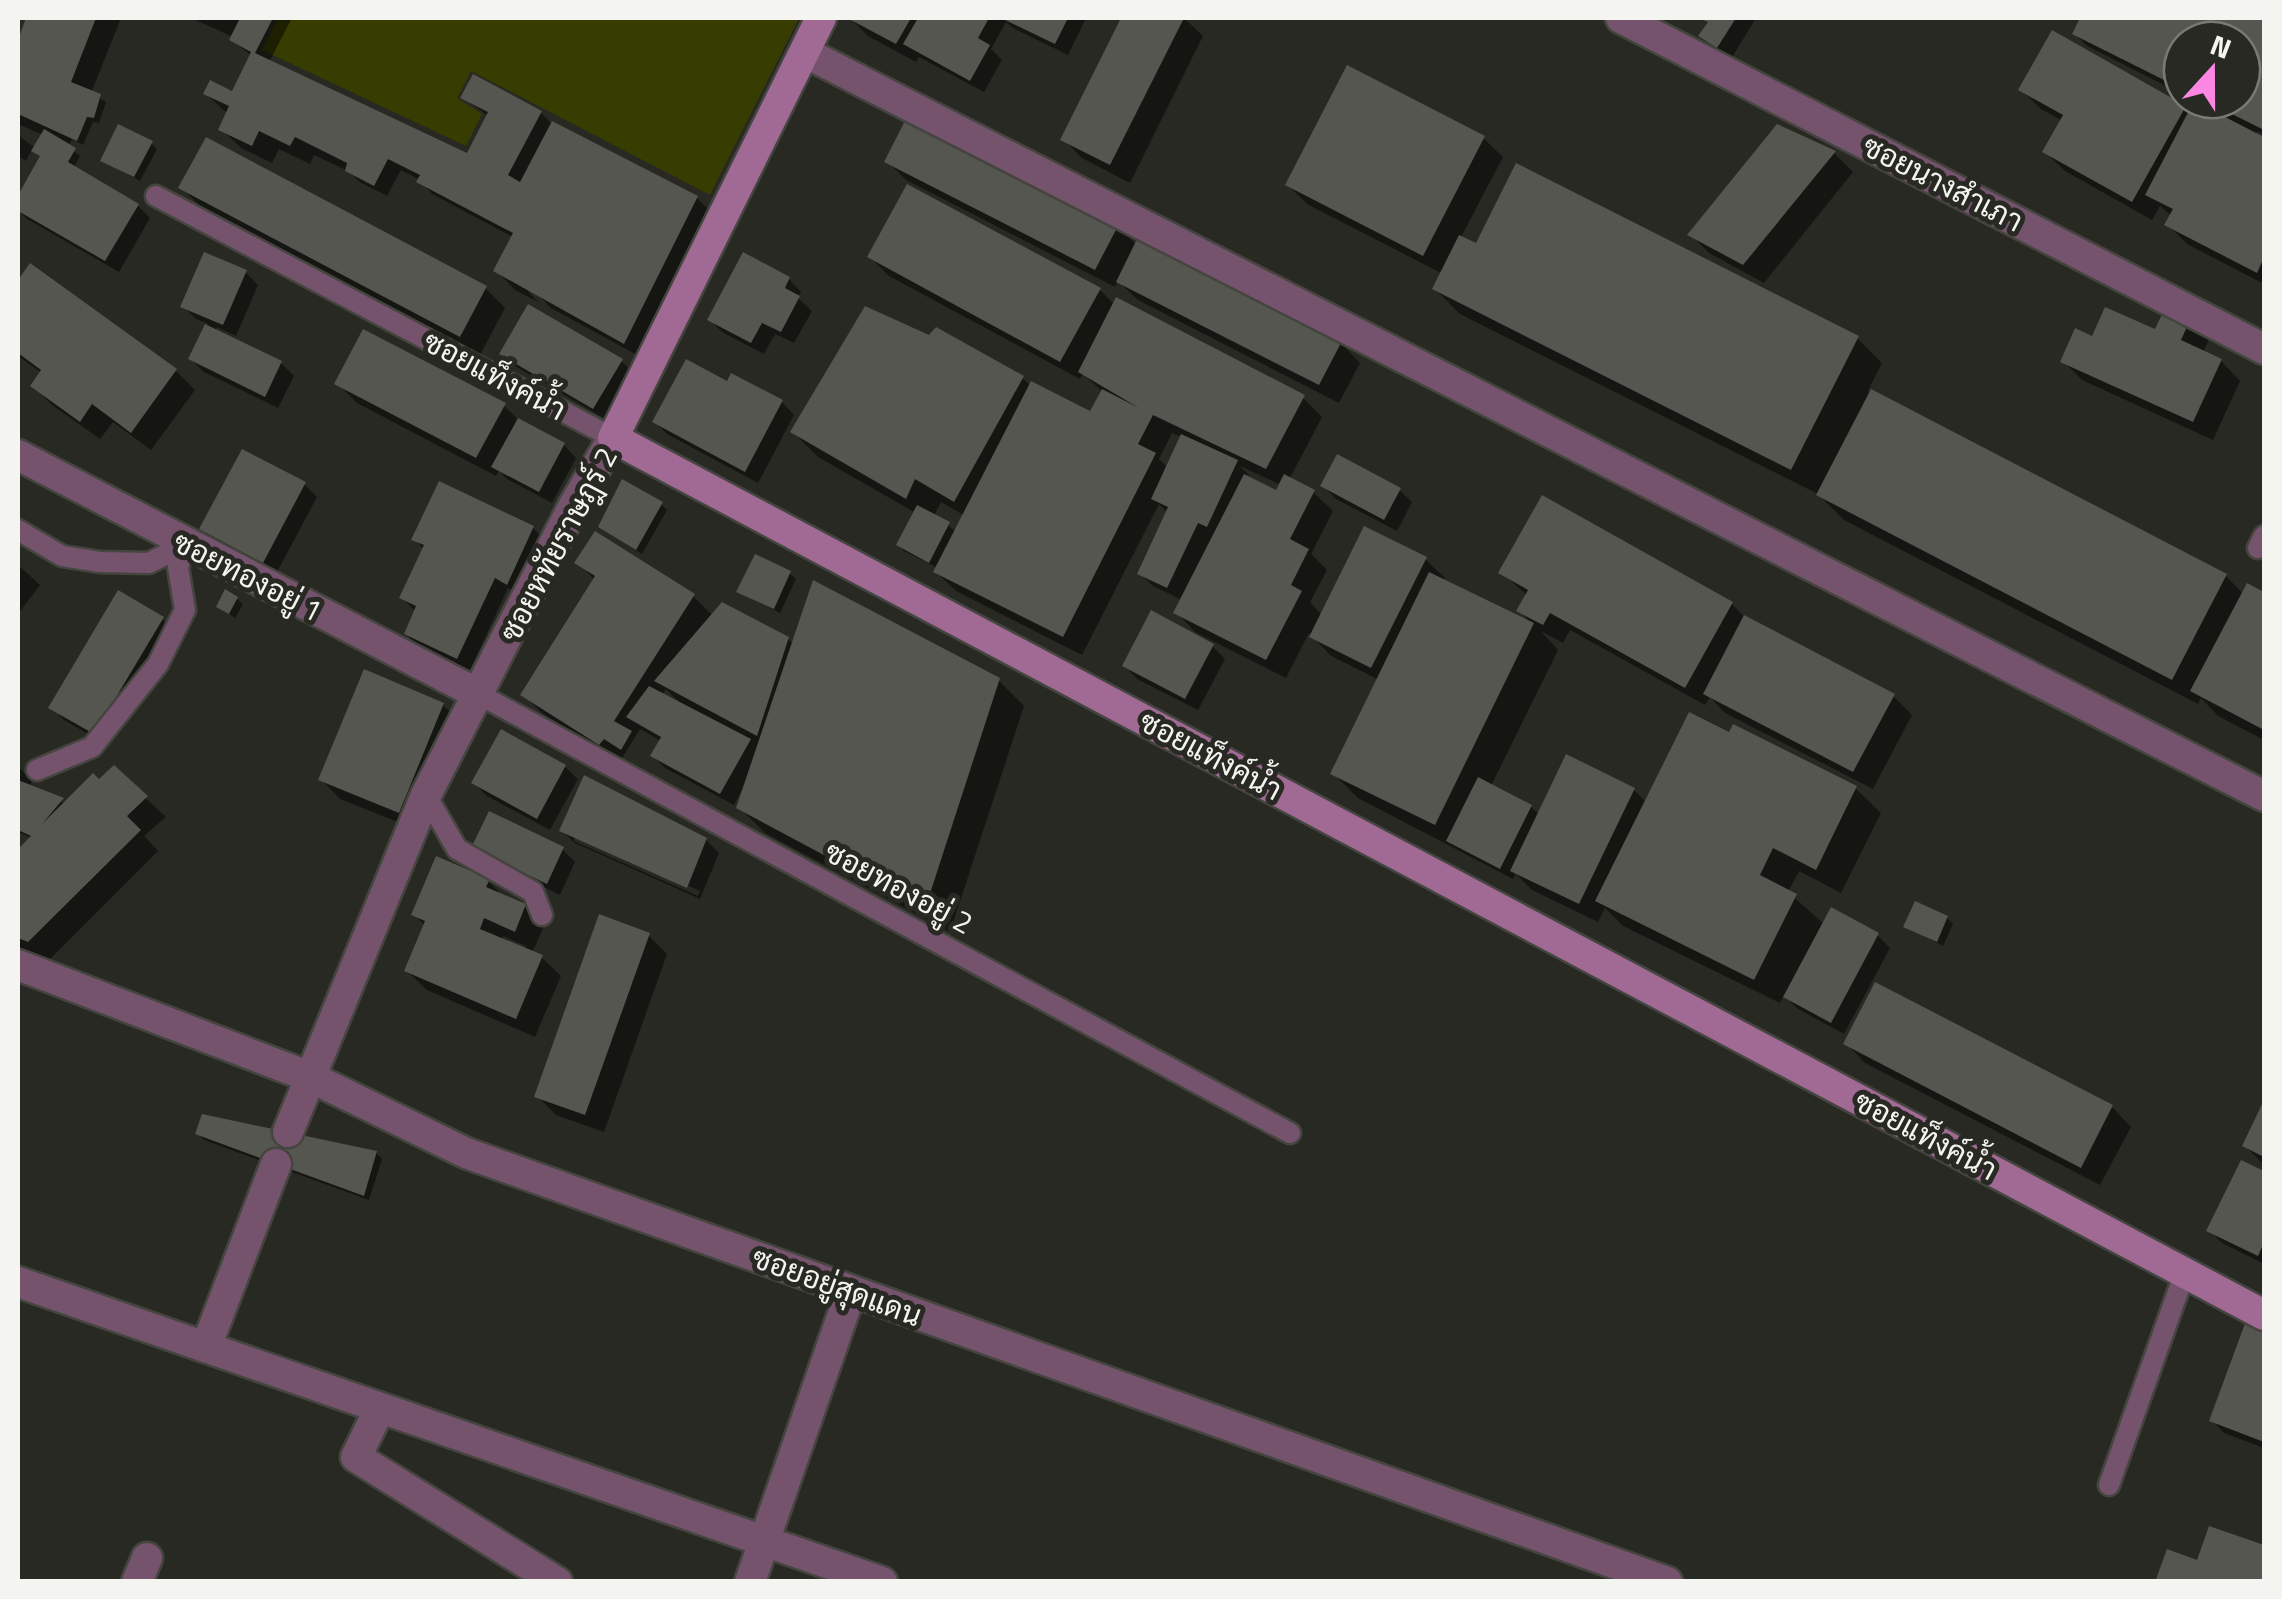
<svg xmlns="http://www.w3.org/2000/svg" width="2282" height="1599" font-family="'Titillium Web',Sarabun,sans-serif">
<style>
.green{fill:#373c01}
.shadow{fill:#0007;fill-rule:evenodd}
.building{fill:#555650}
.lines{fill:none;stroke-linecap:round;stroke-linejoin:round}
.lane-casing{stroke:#454540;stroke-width:25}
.street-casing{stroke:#454540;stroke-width:35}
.secondary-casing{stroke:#454540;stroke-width:35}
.lane{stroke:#75536d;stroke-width:20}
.street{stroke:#75536d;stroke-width:30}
.secondary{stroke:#a06a94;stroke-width:30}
.labels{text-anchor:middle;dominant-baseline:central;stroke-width:10;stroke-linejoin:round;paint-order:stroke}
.street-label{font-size:30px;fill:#f4f4f0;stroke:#282923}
</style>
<rect width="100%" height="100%" fill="#282923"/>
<path class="green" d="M278,18H799L710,195L471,71L457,98L482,114L466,146L262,50Z"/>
<g class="shadow">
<path d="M29,18H121L91,93L106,102L99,123L93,122L83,145L72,139L68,147L80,156L73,169L138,206L150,218L119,272L27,219L18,210V200L42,158L32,149L26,161L18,156V135L35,148L43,135L18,124V48Z"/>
<path d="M191,18H292L269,62L468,156L488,116L463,97L541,113L551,123L697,198L716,217L671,301L664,297L637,355L551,308L532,288H525L538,302L515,290L496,270L513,237L432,194L420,180L401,170L387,196L361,183L348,171L314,155L310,164L279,149L272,163L241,148L221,129L228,114L206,94H233L252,56L232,40L233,37Z"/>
<path d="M850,18H1086L1068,55L1013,28L1006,22L991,49L1002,60L984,92L919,57L916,62L868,36Z"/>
<path d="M1124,18H1184L1203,36L1130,183L1082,158L1063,139Z"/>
<path d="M1707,18H1756L1731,59L1701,36L1710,23Z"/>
<path d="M2083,18H2264V135L2257,131L2255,135L2264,140V284L2187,244L2167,224L2172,216L2160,206L2152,220L2065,171L2045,152L2063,121L2041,109L2021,90L2185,108L2191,113L2195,100H2242V40H2182V94L2087,46L2075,34Z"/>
<path d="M1778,127L1834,153L1853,172L1764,283L1709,253L1690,234Z"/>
<path d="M1483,138L1503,157L1461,237L1477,246L1857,338L1882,363L1868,391L2226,576L2244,595L2248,586L2264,595V740L2218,716L2201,698L2198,704L1844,520L1818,494L1460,314L1435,289L1443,274L1307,204L1288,185Z"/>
<path d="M151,143L157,149L140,181L103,160Z"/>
<path d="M887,161L1117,226L1137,245L1341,343L1360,363L1339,403L1138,300L1118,281L1115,287L906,180Z"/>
<path d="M182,188L485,288L505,308L480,355L201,207Z"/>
<path d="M870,257L1100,290L1115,305L1303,398L1322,417L1289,480L1313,492L1333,511L1311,554L1327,570L1310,602L1322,615L1425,559L1445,578L1443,581L1533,625L1519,610L1528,596L1501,572L1543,498L1732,604L1748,621L1893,696L1912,715L1873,789L1725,713L1710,697L1705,705L1570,630L1563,643L1541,631L1558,650L1491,786L1531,807L1540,815L1634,790L1647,803L1855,788L1881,813L1841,893L1799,871L1788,892L1824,924L1877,935L1890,948L1844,1034L1798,1009L1784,995L1780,1003L1623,926L1605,908L1598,922L1532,890L1516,874L1513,879L1358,798L1333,773L1379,680L1331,656L1309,633L1286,678L1195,632L1176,612L1182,600L1153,586L1140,574L1166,511L1159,504L1082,655L956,591L936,572L938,568L904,551L899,545L916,513L818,457L793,432L1022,378L1031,386L1091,415L1103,392L1083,374L1080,379L889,276ZM1172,433L1182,437L1168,468L1159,459ZM1240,466L1281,485L1277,494L1248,478L1249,475ZM941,502L965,516L957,532L934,516Z"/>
<path d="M30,266L176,371L195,390L151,450L113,422L100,439L52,405L33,386L42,373L18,356V284Z"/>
<path d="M245,272L258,285L236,336L217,327L215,331L281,363L294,376L278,408L204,372L191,359L208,324L196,319L183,306Z"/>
<path d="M789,279L801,292L798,298L812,311L794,343L775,334L764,354L722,332L710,320Z"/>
<path d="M2190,320L2209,339L2203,353L2221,361L2240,381L2213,440L2082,380L2063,361L2093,340L2157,332Z"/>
<path d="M502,354L621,361L634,373L607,420L515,366Z"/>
<path d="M338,384L504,406L522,423L564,445L576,458L552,503L507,479L499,471L496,476L357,403Z"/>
<path d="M728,384L782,402L794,415L758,483L667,434L655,422Z"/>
<path d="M304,484L317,497L276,574L215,541L202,528Z"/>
<path d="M1323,486L1399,490L1412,502L1397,531L1336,499Z"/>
<path d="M661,504L667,510L642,554L607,532Z"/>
<path d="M533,528L546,541L520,595L508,588L470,670L419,647L406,634L416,612L402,598L425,550L414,539Z"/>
<path d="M577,562L693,596L713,616L788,639L794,645L998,680L1024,706L950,932L765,833L739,807L742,790L734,805L665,768L653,756L661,741L640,729L619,763L542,713L523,694L595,580ZM666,689L680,703L662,695Z"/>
<path d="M18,565L40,585L18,614Z"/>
<path d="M790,574L796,579L780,613L739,591Z"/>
<path d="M237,599L243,604L235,618L219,606Z"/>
<path d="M162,619L175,632L107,745L64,720L52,707Z"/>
<path d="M1212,646L1225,659L1198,710L1137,679L1125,666Z"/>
<path d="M443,705L462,724L418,830L340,799L321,779Z"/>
<path d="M18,767L32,780L30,787L66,804L114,769L166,817L144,836L158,851L49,960L18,949V845L22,849L32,838L18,832Z"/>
<path d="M565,767L578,779L550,830L487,796L474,783Z"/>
<path d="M562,831L706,840L719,853L700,899L575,843ZM574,835L700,891L698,896L574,841Z"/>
<path d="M562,849L575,862L560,895L487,860Z"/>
<path d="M488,881L505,898L524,906L544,926L532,953L541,957L561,976L535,1037L427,990L407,971L426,926L414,915ZM503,936L526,946L524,950L502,941Z"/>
<path d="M1947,918L1953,924L1943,946L1906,926Z"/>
<path d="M648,935L667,954L604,1132L556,1115L537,1096Z"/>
<path d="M1846,1043L2112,1107L2131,1127L2100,1185L1865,1063Z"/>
<path d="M2264,1106V1165L2245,1146Z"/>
<path d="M198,1134L376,1153L382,1159L369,1200L204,1140Z"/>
<path d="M2242,1163L2264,1174V1264L2222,1243L2209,1230Z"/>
<path d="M2264,1327V1448L2224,1433L2212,1420Z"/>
</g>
<g class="building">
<path d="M26,18H96L71,82L101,94L94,118L87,117L77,141L18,114V40Z"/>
<path d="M240,18H273L255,53L467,153L488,112L460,98L473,74L542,111L508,175L520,182L552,121L698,196L624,344L493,271L513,233L416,182L420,175L388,159L374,186L345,171L347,163L295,137L290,146L259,131L252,146L218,130L229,106L203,94L210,80L232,91L251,52L229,40Z"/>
<path d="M847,18H911L896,44Z"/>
<path d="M918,18H989L978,38L990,45L970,81L903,44Z"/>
<path d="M1001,18H1068L1055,44Z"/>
<path d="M1121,18H1184L1110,165L1060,140Z"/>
<path d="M1698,18H1736L1717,48L1698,36L1708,22Z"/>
<path d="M2080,18H2264V130L2204,100H2242V40H2182V89L2072,34Z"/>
<path d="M2052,30L2186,106L2132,202L2042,152L2063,115L2018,90Z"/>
<path d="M1347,65L1485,136L1423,256L1285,185Z"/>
<path d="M2194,101L2264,137V257L2257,273L2164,225L2173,209L2145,195Z"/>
<path d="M908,115L1119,224L1095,270L884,162Z"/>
<path d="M118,124L153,141L134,177L100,161Z"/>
<path d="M1777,124L1836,151L1743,265L1687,235Z"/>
<path d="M44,129L76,148L68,162L139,204L105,261L18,211V195L40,156L31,151Z"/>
<path d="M206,137L487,286L460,337L178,188Z"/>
<path d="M1516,163L1859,336L1791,470L1432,289L1459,235L1476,243Z"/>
<path d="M907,184L1101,288L1060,362L867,257Z"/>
<path d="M1138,237L1342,341L1319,385L1116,282Z"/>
<path d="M204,252L247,270L223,325L180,307Z"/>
<path d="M743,252L790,277L785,288L800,296L781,332L762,323L751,343L707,320Z"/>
<path d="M30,263L177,369L131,433L92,404L80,422L30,386L41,370L18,353V280Z"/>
<path d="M1116,297L1305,395L1266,469L1153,415L1138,444L1156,453L1063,637L933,572L1031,381L1090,411L1102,389L1139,408L1078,372Z"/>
<path d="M528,304L623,359L593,409L499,354Z"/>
<path d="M865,306L929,335L936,327L1024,376L954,502L915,479L906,499L790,432Z"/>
<path d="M2166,306L2191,318L2181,340L2222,359L2193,422L2060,362L2075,328L2092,336L2105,307L2155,329Z"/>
<path d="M205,324L282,361L265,397L188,359Z"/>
<path d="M363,329L506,403L476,458L334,384Z"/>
<path d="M686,359L727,381L731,373L783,400L745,472L652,422Z"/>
<path d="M1871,389L2227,574L2172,680L1816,495Z"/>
<path d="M518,418L565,443L539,492L491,467Z"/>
<path d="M1181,434L1238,460L1207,527L1198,523L1167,588L1137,574L1168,507L1151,499Z"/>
<path d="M242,449L306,482L263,563L199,529Z"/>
<path d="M1337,454L1401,488L1384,520L1320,486Z"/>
<path d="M1244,474L1276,490L1284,474L1315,490L1290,539L1309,549L1291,585L1302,591L1266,660L1173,613Z"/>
<path d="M622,479L663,502L636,550L598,527Z"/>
<path d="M439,481L534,526L507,585L495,578L457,659L404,634L416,606L399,598L424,545L411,540Z"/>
<path d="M1542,495L1733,602L1685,688L1550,613L1543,625L1516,611L1528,590L1498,573Z"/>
<path d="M917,505L950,522L929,563L896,545Z"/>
<path d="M1364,526L1427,557L1371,668L1309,637Z"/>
<path d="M595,531L695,594L614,721L632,731L621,750L604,739L599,745L520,695L595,576L574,563Z"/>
<path d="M755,554L791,571L774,609L736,592Z"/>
<path d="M1429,572L1534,623L1435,825L1330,774Z"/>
<path d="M813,580L1000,678L925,909L736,808Z"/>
<path d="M2247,583L2264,592V730L2190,691Z"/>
<path d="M225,589L238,597L229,614L216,607Z"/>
<path d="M118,590L164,617L94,734L48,708Z"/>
<path d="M722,602L789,637L757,736L654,681Z"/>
<path d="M1151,610L1214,644L1185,699L1122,666Z"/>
<path d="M1744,615L1895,694L1853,772L1703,694Z"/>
<path d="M364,669L444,703L399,813L318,780Z"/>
<path d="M649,686L751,739L720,794L650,756L661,737L626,717Z"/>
<path d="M1689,712L1729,732L1733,724L1857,786L1816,870L1773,848L1760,875L1797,894L1754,980L1595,901Z"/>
<path d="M501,729L566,765L537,819L471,783Z"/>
<path d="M1566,754L1635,788L1579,904L1510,871Z"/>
<path d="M114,765L148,796L127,816L141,830L28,942L18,938V849L31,836L18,830V780L64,798L42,824L93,773L99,779Z"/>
<path d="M584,775L707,838L687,888L559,831Z"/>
<path d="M1478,777L1532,805L1500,869L1446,841Z"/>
<path d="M489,811L564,847L547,884L471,848Z"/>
<path d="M436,856L490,879L486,887L526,904L515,932L484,918L480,929L543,955L516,1019L404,971L425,921L411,915Z"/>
<path d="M1915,901L1948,916L1937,942L1903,927Z"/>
<path d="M1831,907L1879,933L1831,1023L1783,997Z"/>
<path d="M599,914L650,933L585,1115L534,1097Z"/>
<path d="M1875,982L2113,1105L2081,1168L1843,1044Z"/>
<path d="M2264,1100V1157L2242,1146Z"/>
<path d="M202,1114L377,1151L364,1196L195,1134Z"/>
<path d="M2241,1160L2264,1171V1242L2258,1256L2206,1231Z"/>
<path d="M2247,1318L2264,1324V1442L2209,1421Z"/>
<path d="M2209,1526L2264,1545V1582H2155L2167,1549L2197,1560Z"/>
</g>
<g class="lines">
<defs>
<g id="lane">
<path d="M156,196L613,438"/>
<path d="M18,530L62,556L100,562L149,563L186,544"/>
<path d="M2258,548L2264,536"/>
<path d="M480,695L1290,1133"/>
<path d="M37,770L92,747L158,664L185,610L178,567L186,544"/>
<path d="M426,795L457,849L533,892L542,915"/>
<path d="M2109,1485L2185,1272"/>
</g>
<g id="street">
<path d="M1621,18L2264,349"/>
<path d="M806,53L2264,796"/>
<path d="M18,455L480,695"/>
<path d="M18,965L310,1077L466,1153L1667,1582"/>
<path d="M288,1132L426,795L574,505L613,438"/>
<path d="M18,1282L882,1582"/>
<path d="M206,1347L276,1164"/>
<path d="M380,1408L356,1457L557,1582"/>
<path d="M137,1582L147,1558"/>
<path d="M750,1582L851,1291"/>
</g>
<path id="secondary" d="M821,18L613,438L2264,1315"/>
</defs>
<use href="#lane" class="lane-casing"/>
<use href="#street" class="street-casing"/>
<use href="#secondary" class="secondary-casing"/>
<use href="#lane" class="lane"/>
<use href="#street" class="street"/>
<use href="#secondary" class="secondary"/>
</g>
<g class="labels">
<g class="street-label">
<text transform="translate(1943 183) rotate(27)">ซอยนางสำเภา</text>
<text transform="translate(495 375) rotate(28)">ซอยแท็งค์น้ำ</text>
<text transform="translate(558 544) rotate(-62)">ซอยหทัยราษฎร์ 2</text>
<text transform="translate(248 576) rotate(27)">ซอยทองอยู่ 1</text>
<text transform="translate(1211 755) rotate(28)">ซอยแท็งค์น้ำ</text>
<text transform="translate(899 887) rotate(28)">ซอยทองอยู่ 2</text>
<text transform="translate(1926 1135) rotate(28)">ซอยแท็งค์น้ำ</text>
<text transform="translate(837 1286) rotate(20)">ซอยอยู่สุดแดน</text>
</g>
</g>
<rect width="2282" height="1599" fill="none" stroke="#f4f4f0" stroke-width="40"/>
<g transform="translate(2212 70) rotate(21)"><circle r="48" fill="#282923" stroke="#7a7a75" stroke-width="2.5"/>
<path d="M0-8L18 38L0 25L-18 38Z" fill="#fc86e4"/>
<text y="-15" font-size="28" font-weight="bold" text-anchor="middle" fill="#f4f4f0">N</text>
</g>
</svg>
